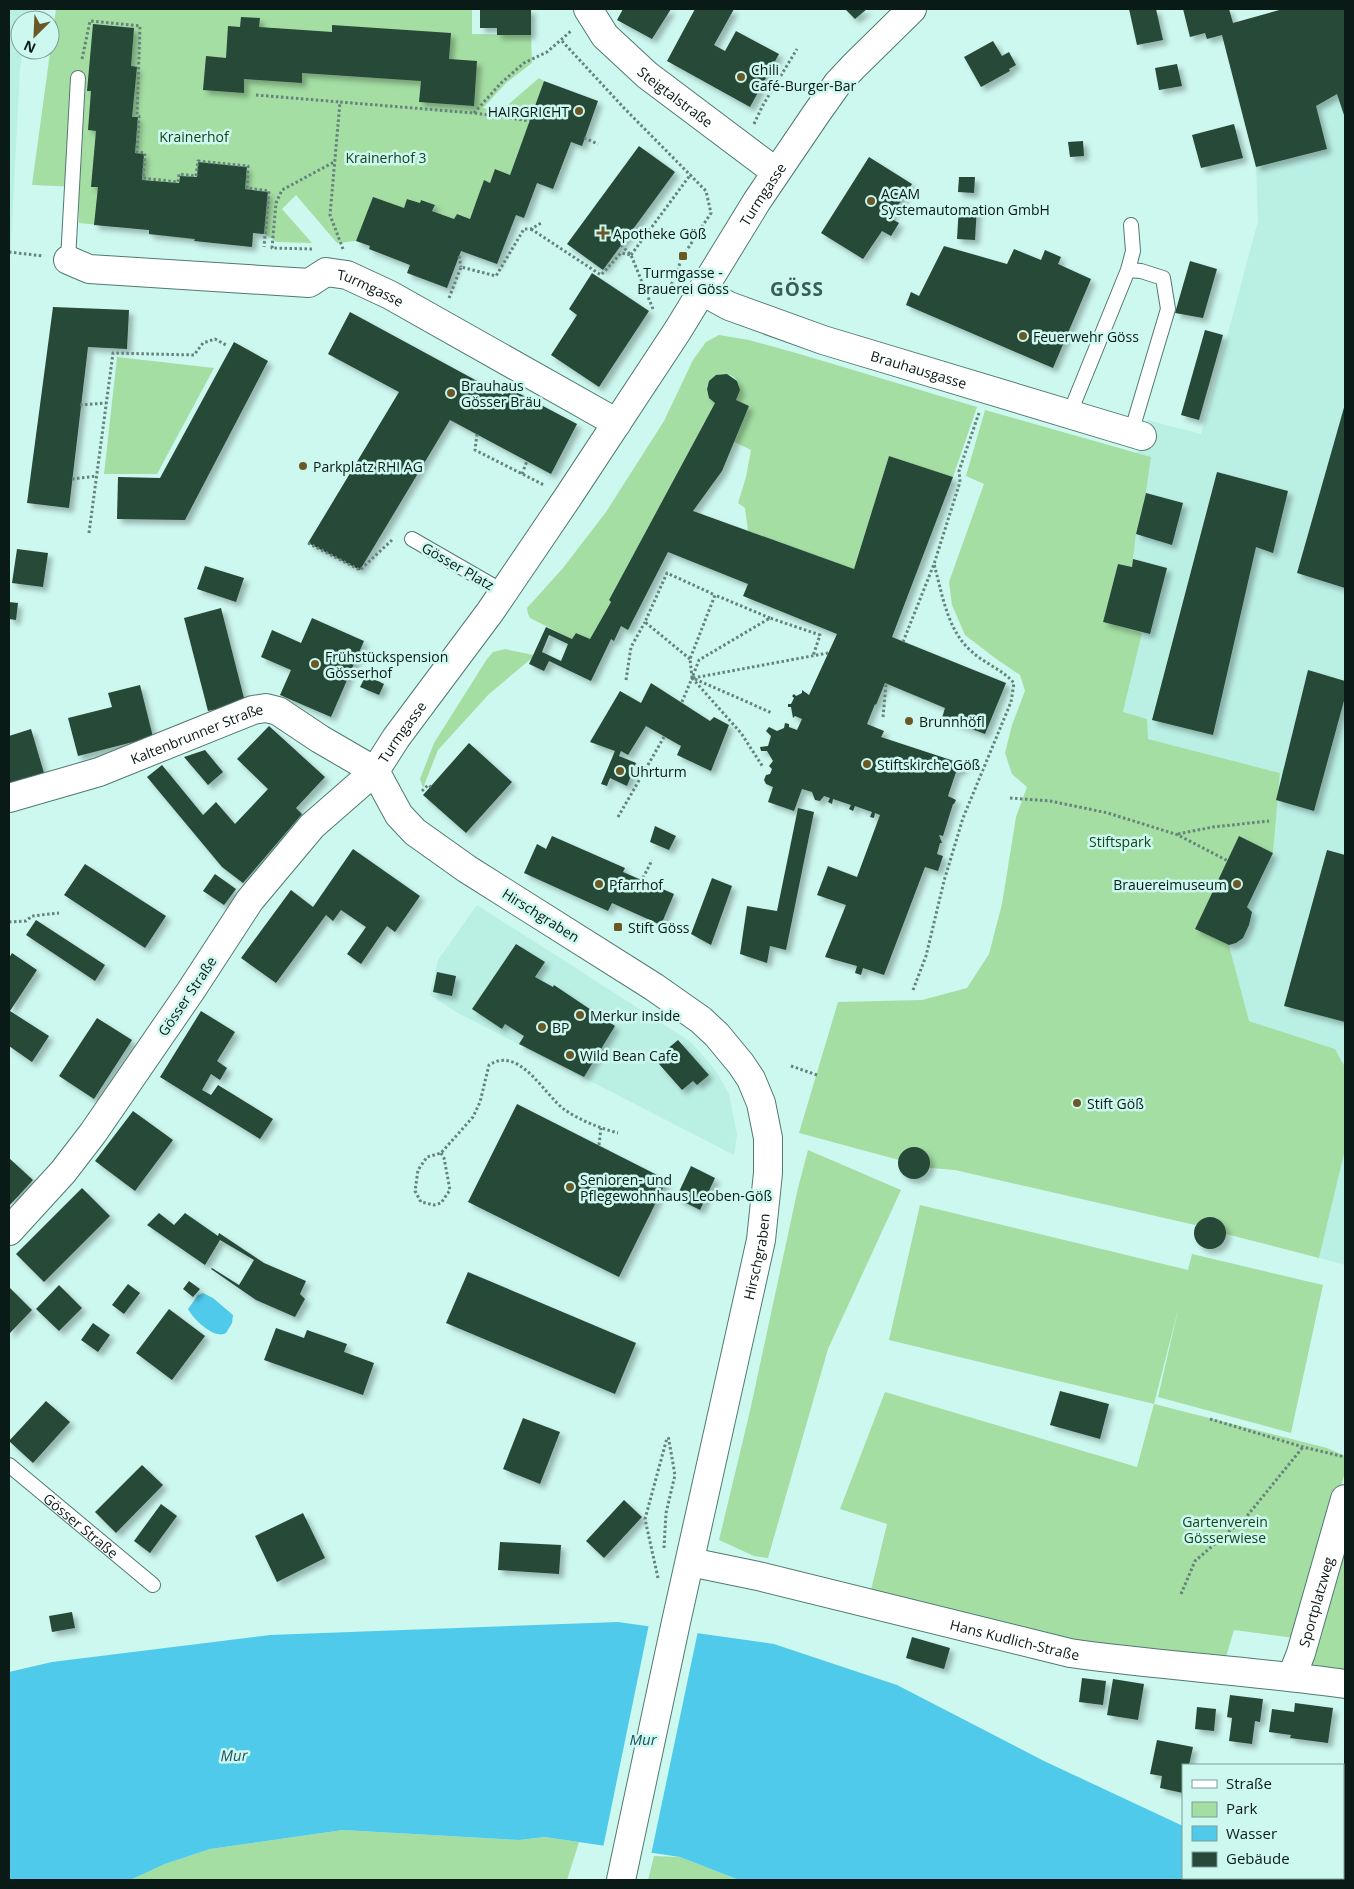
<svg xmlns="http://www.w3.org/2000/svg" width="1354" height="1889" font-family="'Open Sans',sans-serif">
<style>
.built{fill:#baefe4}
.green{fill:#a4dea3}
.water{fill:#50caea}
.pier{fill:#cdf8ef}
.building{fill:#284839;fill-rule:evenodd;filter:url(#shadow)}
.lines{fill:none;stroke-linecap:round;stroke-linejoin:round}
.lane-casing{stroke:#517971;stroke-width:16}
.street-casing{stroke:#517971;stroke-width:30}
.secondary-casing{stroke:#517971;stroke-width:30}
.path{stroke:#65827c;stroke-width:3;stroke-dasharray:2.5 2.5;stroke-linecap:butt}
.lane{stroke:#fff;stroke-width:14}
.street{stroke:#fff;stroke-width:28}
.secondary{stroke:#fff;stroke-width:28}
.poi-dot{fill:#6b5827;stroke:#cdf8ef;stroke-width:2}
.labels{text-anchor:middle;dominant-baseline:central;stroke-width:5;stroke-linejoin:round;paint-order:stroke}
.poi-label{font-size:14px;fill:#0a1a17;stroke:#cdf8ef;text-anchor:start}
.street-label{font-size:14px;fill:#0a1a17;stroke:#cdf8ef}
.park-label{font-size:14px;fill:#164418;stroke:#cdf8ef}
.water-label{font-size:15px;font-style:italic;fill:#1e515f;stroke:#cdf8ef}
.district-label{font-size:19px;font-weight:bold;letter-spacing:1px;fill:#375e57;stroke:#cdf8ef}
</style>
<defs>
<filter id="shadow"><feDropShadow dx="4.5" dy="4.5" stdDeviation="2.5" flood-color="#0004"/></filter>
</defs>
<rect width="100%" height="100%" fill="#cdf8ef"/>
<g class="built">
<path d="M9,9H30L28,20H20V50H23L20,68L9,284Z"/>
<path d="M1282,9H1345V1067L1335,1049L1249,1021L1229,945L1236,943L1243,938L1249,925L1252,912L1247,907L1273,853L1280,773L1147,739L1123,713L1142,633L1103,622L1118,564L1133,559L1136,534L1146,493L1151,458L1136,453L1147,420L1201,434L1258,221L1256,167L1220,27Z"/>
<path d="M477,905L691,1042L716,1071L729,1094L737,1135L734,1155L456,1012L430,995L438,960Z"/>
<path d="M1345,1150V1265L1319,1258Z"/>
</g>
<g class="green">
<path d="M56,9H472V34L531,35L532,63L506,83L483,108L502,110L539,78L544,81L510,175L496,169L490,183L484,181L470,219L457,214L454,219L433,211L435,205L421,200L420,203L408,199L404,208L356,241L337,243L296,195L282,209L312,243L277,242L264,234L253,233L252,247L149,234V230L79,223L78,187L32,185Z"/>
<path d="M719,335L749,340L803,355L977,407L953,477L889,456L854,569L748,531L745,508L738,503L746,477L751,450L734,442L749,406L736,400C752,357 685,375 715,403L609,600L611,602L590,639L576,633L572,639L530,618L528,614L527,608L563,568L606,512L664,421L693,360L706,342Z"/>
<path d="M117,357L214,368L157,474H104Z"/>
<path d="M985,410L1151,457L1146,493L1136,534L1132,567L1118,564L1103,622L1142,633L1123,712L1147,719L1148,739L1280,773L1273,853L1239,837L1195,929L1229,945L1249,1021L1335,1049L1345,1067V1150L1319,1258L1226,1234L1225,1228L1217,1218L1206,1217L1195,1225L955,1170L929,1168L799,1133L838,1002L922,1000L967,988L989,954L1002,904L1016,817L1027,787L1012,774L1005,753L1012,725L1025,691L1020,675L995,658L965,635L952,605L949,582L984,484L966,476Z"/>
<path d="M505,649L533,655L532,658L489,694L438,750L423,788L420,779L434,743L487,659L493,652Z"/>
<path d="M808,1150L901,1190L828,1349L768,1558L754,1556L719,1540L750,1411L798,1188Z"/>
<path d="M920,1205L1188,1270L1192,1254L1323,1285L1291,1433L1158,1397L1179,1306L1154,1404L1327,1448L1345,1456V1472L1303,1617L1294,1638L1234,1630L1226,1657L1093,1645L871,1590L887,1524L840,1509L885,1392L1137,1467L1154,1404L889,1340Z"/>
<path d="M1345,1538V1673L1316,1669L1309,1661Z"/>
<path d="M343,1830L519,1840L545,1837L579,1842L567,1880H130L165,1864L210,1849Z"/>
<path d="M654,1856L680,1857L739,1880H648Z"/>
</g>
<g class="water">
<path d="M203,1293L213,1298L233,1315L232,1323L226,1333C224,1334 221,1335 218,1334C208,1333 192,1317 188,1309L198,1295Z"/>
<path d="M618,1622L774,1644L897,1685L1044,1761L1183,1826V1878H1284L1289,1880H739L680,1857L545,1837L519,1840L343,1830L210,1849L165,1864L130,1880H9V1672L52,1662L270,1635Z"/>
</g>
<path class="pier" d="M649,1624L698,1631L651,1855L603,1848Z"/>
<g class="building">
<path d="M480,9H531V35H497V28H480Z"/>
<path d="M623,9H671L652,39L617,20Z"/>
<path d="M695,9H734L714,45L725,51L736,31L779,54L750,107L667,61Z"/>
<path d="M845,9H867L855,19Z"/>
<path d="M1129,9H1156L1163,40L1137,45Z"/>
<path d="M1183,9H1229L1233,23L1283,9H1345V118L1337,94L1316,106L1327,149L1256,167L1222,35L1207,39L1205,33L1190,37Z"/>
<path d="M241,17L260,18L259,27L332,32V25L451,33L449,59L477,61L474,106L419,102L421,81L302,73V83L244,79V93L203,90L206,56L226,58L228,26L240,27Z"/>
<path d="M93,24L134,28L131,66L137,67L132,117H138L135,153L144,154L142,180L179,183L180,176L197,177L198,162L247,167L245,189L268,192L264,234L253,233L252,247L194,241L195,239L149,234V230L94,225L98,187H91L96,131L88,130L91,91H87Z"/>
<path d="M993,41L1002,56L1009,52L1016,65L1009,69L1010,71L981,87L964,57Z"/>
<path d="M1177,64L1182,86L1159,90L1155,68Z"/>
<path d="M544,81L598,101L582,146L571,142L553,189L537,183L524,218L516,215L497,264L461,251L447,288L407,273L410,265L369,249L370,246L356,241L373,197L404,208L407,199L420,203L421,200L435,205L432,211L454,219L457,214L470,219L484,180L490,183L495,169L510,175Z"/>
<path d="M1234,124L1243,158L1201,168L1192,135Z"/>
<path d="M1083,141L1084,156L1070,157L1068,142Z"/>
<path d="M639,146L675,172L603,270L567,244Z"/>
<path d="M869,157L912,184L890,218L899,223L891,236L882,231L863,259L821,233Z"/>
<path d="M959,177H975L974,193L958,192Z"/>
<path d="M959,205L977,206L975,240L957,239Z"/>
<path d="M944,246L1007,264L1014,249L1041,260L1045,250L1061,257L1058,264L1091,279L1053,368L906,305L911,292L919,296Z"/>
<path d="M1190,261L1217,269L1203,318L1175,313Z"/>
<path d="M592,273L649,311L599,387L551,355L577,315L569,309Z"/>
<path d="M53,307L129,310L127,349L88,347L69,508L27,503Z"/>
<path d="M350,312L503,395L507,387L577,424L551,474L450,420L360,570L308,543L399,392L328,354Z"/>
<path d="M1205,330L1223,335L1199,420L1181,415Z"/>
<path d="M234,342L268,361L185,520L117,519L118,477L160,478Z"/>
<path d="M727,374L737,381L740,390L736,400L749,406L722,471L693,511L854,569L889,456L953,477L892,637L1006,683L985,734L942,718L945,708L885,683L876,705L875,704L867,724L884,731L881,737L957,762L960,760L963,761L965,767L956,772L948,796L956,800L954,804H953L943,836L939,835L942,843H940L937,854L943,856L938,871L925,867L884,975L863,968L861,975L855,973L857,966L825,957L846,905L817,895L828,866L857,877L880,815L875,813L874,818L870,817L872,812L855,806L853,811L849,809L851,805L833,799L832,804L828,802L830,798L824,796L820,801L815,800L812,792L802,789L794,811L768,802L773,787L766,784L764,780L766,775L770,774L772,769L769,766L773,761L767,751H761L760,747L768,746L771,736L766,731L769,727L777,731L784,728L785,723L789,724V727L797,730L802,719L795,716L793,718L791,707H788V704H791L794,698L792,696L794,694L796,696L802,693V690L809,695L837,634L743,596L748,584L668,552L628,630L621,626L614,641L611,639L591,681L549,661L544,671L529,664L546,627L572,639L576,633L590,639L611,602L609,600L715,403L709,398L707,389L709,381L716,375ZM549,635L568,644L561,661L542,652Z"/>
<path d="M1345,404V588L1297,573Z"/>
<path d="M1217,472L1288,491L1273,553L1256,547L1213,735L1152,720Z"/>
<path d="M1146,493L1183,503L1172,545L1136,534Z"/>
<path d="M17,549L48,553L43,587L12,583Z"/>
<path d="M1133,559L1167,568L1150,634L1103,622L1118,564L1132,567Z"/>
<path d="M205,566L244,578L236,602L197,589Z"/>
<path d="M9,602L18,603L16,620L9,619Z"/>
<path d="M221,608L245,702L208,711L184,618Z"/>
<path d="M312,618L364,641L331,717L280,695L291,670L261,657L272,630L301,643Z"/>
<path d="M1308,670L1345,681V697L1314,811L1276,800Z"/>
<path d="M366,675L384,684L379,695L360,687Z"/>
<path d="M651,683L710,721L714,717L729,725L711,771L677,755L681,746L646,726L628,755L621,751L619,756L636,763L627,786L610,778L607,786L601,784L615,751L590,742L620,691L641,703Z"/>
<path d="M140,685L153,737L78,756L68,718L112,707L108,693Z"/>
<path d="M269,726L325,777L296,808L302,814L243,883L222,867L147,777L162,765L203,815L216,802L235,824L268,789L237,759Z"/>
<path d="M31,729L44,773L9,784V736Z"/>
<path d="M469,743L512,782L466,833L423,795Z"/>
<path d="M205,750L223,772L208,785L184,757Z"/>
<path d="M798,808L814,812L786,950L770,946L767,963L740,954L747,906L777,911Z"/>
<path d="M655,826L676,836L669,850L650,842Z"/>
<path d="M552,836L625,868L623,872L674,894L661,925L612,903L608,911L524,873L537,844L546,849Z"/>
<path d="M1239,836L1273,853L1247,907L1252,912L1249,925L1243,938L1236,943L1229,945L1195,929Z"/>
<path d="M353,849L420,896L395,932L387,926L361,964L347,954L366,927L341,910L333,921L326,915L276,983L241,958L291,890L313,907Z"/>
<path d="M1327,850L1345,855V1022L1284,1006Z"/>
<path d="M85,864L166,916L145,948L64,895Z"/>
<path d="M215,874L236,889L224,905L203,891Z"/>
<path d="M712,878L732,886L711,945L691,934Z"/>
<path d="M36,920L105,965L95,981L26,935Z"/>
<path d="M516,944L545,962L535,977L553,987L554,985L615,1026L584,1077L519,1044L524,1036L505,1024L502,1029L472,1009Z"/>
<path d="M12,953L37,970L10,1011L49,1036L32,1062L9,1046V958Z"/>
<path d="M437,972L456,976L452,996L433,992Z"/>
<path d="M201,1011L235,1032L217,1061L227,1068L220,1080L211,1074L202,1090L211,1095L218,1085L273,1119L260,1139L160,1077Z"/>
<path d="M97,1018L132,1040L94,1099L59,1076Z"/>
<path d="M678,1040L709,1075L697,1085L693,1081L682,1090L659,1064L670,1054L666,1050Z"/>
<path d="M517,1104L667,1180L619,1277L468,1202Z"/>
<path d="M133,1111L173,1140L135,1191L95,1161Z"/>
<circle cx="914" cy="1163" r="16"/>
<path d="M9,1158L33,1180L9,1206Z"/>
<path d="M691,1166L715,1178L700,1210L676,1198Z"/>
<path d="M82,1188L110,1216L44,1282L16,1254Z"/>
<path d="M159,1213L174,1225L185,1213L218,1236L219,1233L264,1263L306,1281L300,1294L305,1299L295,1317L256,1300L211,1269L212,1268L239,1285L254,1260L220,1240L205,1265L147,1225Z"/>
<circle cx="1210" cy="1233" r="16"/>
<path d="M468,1272L636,1343L615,1394L446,1323Z"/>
<path d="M189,1281L200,1289L193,1297L183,1289Z"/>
<path d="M128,1284L140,1293L124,1314L112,1305Z"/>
<path d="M59,1285L82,1308L59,1331L36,1309Z"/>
<path d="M9,1287L32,1310L9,1334Z"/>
<path d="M169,1309L205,1336L172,1380L136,1353Z"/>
<path d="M93,1323L110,1335L98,1352L81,1340Z"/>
<path d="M276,1328L304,1338L307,1330L347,1344L344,1352L374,1363L363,1395L264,1360Z"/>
<path d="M1060,1391L1109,1404L1100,1439L1050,1425Z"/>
<path d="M46,1401L70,1422L33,1463L9,1441Z"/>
<path d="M523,1418L560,1432L540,1484L503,1469Z"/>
<path d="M142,1465L163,1485L116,1533L95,1512Z"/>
<path d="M624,1500L642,1517L604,1558L586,1541Z"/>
<path d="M161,1504L177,1516L150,1553L134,1541Z"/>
<path d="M303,1513L325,1558L277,1582L255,1536Z"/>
<path d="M500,1542L561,1545L559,1574L498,1570Z"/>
<path d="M72,1612L75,1628L52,1632L49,1616Z"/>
<path d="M912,1637L950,1648L944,1669L906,1658Z"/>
<path d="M1082,1678L1106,1681L1103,1705L1079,1702Z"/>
<path d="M1113,1679L1144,1684L1138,1720L1107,1715Z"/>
<path d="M1230,1695L1263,1699L1260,1722L1255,1721L1252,1744L1229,1741L1232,1718L1227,1717Z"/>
<path d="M1295,1703L1333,1708L1328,1743L1290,1738L1291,1735L1269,1732L1272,1709L1294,1712Z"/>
<path d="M1197,1707L1216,1709L1214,1731L1195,1729Z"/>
<path d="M1157,1740L1193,1747L1189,1765H1183V1793L1160,1788L1162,1776L1150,1774Z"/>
<rect x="1343" y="1801" width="2" height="66"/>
</g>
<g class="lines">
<defs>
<g id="lane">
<path d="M68,260L78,78"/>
<path d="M1128,270L1141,271L1163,278L1168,309L1131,433"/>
<path d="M1069,415L1128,270L1133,251L1131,225"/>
<path d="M412,539L504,592"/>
<path id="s1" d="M9,1465L153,1585"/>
</g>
<g id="street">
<path id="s2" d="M588,9L605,36L647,75L776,172"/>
<path id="s3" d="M68,260L89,269L309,283L326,272L347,275L390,295L617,423"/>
<path id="s4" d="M702,291L729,306L823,340L1142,436"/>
<path id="s5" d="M9,798L99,772L253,710L266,708L278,711L320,739L375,771L312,826L250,900L190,992L93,1133L63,1172L9,1231"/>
<path id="s6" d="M690,1562L758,1576L1070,1653C1161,1666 1254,1671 1345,1684"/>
<path id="s7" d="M1292,1676L1301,1653L1345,1499"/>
</g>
<g id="secondary">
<path id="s8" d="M621,1880L676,1622L761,1240L768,1173V1138L761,1103L751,1079L741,1064L717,1035L701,1020L654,987L467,869L415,832L399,815L375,771L396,738L490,612L568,497L678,330L757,201L816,114L838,83L854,66L912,9"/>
</g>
</defs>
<use href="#lane" class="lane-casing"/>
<use href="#street" class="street-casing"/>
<use href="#secondary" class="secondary-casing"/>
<g class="path">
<path d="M562,41L624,108L706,191L711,213L683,256L669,290"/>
<path d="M82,59L90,21L140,26L137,115L139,116L137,152L145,153L143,178L178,182L179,174L196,176L198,161L248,166L247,188L269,191L264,247"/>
<path d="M256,95L340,102"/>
<path d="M474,113L501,83L524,63L547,52L571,31"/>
<path d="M754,124L763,105L797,49"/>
<path d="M584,138L598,144"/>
<path d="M531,229L601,275L621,253L631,255"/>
<path d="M621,245L631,255L653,309"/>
<path d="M312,249L272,248L276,203L282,190L334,162"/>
<path d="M343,249L330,215L340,102L474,113L530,121"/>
<path d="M9,252L43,256"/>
<path d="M631,255L691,174"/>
<path d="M459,256L461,267"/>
<path d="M449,298L461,267L496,276L524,229H531L543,222"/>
<path d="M80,405L106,403"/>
<path d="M477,434L475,450L544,485"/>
<path d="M522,474L527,461"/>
<path d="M72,479L97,476"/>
<path d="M89,533L113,353L194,355L203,343L215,339L226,345"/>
<path d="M308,543L360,570L392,540"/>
<path d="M770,618L715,595L690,659L692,678L699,660L770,618L820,635L813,656"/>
<path d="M903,642L934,564L960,482L959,471L979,413"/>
<path d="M690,659L645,622L667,573L715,595"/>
<path d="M692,678L741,733L763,767"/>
<path d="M693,678L828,653"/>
<path d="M695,679L772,713"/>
<path d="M626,680L631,647L645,622"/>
<path d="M682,702L692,678"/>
<path d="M883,717L886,684"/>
<path d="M422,791L428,785L431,787"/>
<path d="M1010,798L1050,801L1108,813L1178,835L1228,861"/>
<path d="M618,817L664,737"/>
<path d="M1178,834L1213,827L1269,821"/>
<path d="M643,878L652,860"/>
<path d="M9,922L26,921L32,916L59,913"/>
<path d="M913,990L926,956L944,881L963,818L1011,702L1014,683C1002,669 983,663 970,650C947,629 942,593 934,564"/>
<path d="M791,1066L817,1075"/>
<path d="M599,1145L601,1128"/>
<path d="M441,1153L444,1158L450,1190L441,1203L434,1205L421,1202L415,1191L418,1170L427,1157L441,1153L473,1117L480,1102L489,1065C520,1045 544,1095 565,1110C581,1121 600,1128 618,1133"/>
<path d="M1210,1419L1303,1447L1345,1457"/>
<path d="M664,1548L666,1513L675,1475L668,1435"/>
<path d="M658,1578L645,1519L667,1438"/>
<path d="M1181,1594L1195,1561L1247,1516L1303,1447"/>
</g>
<use href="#lane" class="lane"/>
<use href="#street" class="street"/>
<use href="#secondary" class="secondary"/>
</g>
<g class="poi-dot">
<circle cx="741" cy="77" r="5"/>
<circle cx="579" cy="111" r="5"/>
<circle cx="871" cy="201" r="5"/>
<path d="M600.5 225.5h5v5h5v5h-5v5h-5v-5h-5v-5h5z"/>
<rect x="678" y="251" width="10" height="10" rx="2.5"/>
<circle cx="1023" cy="336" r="5"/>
<circle cx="451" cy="393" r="5"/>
<circle cx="303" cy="466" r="5"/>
<circle cx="315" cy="664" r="5"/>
<circle cx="909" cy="721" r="5"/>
<circle cx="867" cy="764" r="5"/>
<circle cx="620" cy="771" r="5"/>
<circle cx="599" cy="884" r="5"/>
<circle cx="1237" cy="884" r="5"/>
<rect x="613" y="922" width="10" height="10" rx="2.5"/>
<circle cx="580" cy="1015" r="5"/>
<circle cx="542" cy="1027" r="5"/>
<circle cx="570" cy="1055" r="5"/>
<circle cx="1077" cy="1103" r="5"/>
<circle cx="570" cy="1187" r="5"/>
</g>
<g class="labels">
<g class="poi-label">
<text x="751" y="69">Chili<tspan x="751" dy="16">Café-Burger-Bar</tspan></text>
<text x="569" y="111" text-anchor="end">HAIRGRICHT</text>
<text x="881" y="193">ACAM<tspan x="881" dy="16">Systemautomation GmbH</tspan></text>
<text x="613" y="233">Apotheke Göß</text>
<text x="683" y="272" text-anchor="middle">Turmgasse -<tspan x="683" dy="16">Brauerei Göss</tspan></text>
<text x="1033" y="336">Feuerwehr Göss</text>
<text x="461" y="385">Brauhaus<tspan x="461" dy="16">Gösser Bräu</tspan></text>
<text x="313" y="466">Parkplatz RHI AG</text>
<text x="325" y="656">Frühstückspension<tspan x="325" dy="16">Gösserhof</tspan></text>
<text x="919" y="721">Brunnhöfl</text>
<text x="877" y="764">Stiftskirche Göß</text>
<text x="630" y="771">Uhrturm</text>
<text x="609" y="884">Pfarrhof</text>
<text x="1227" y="884" text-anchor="end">Brauereimuseum</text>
<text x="628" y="927">Stift Göss</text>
<text x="590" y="1015">Merkur inside</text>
<text x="552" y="1027">BP</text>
<text x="580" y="1055">Wild Bean Cafe</text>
<text x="1087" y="1103">Stift Göß</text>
<text x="580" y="1179">Senioren- und<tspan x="580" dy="16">Pflegewohnhaus Leoben-Göß</tspan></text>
</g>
<g class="street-label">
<text stroke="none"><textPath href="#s2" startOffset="125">Steigtalstraße</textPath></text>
<text stroke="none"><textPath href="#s8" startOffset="2008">Turmgasse</textPath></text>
<text stroke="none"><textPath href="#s3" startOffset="311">Turmgasse</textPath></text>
<text stroke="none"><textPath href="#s4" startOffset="231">Brauhausgasse</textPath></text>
<text transform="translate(458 566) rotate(30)">Gösser Platz</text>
<text stroke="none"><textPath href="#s8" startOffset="1360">Turmgasse</textPath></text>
<text stroke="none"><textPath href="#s5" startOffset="199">Kaltenbrunner Straße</textPath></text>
<text transform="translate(541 915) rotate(32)">Hirschgraben</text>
<text transform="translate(187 996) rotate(-56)">Gösser Straße</text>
<text stroke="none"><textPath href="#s8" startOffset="638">Hirschgraben</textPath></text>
<text stroke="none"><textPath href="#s1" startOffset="94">Gösser Straße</textPath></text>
<text stroke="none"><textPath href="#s7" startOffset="78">Sportplatzweg</textPath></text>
<text stroke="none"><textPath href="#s6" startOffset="334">Hans Kudlich-Straße</textPath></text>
</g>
<g class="park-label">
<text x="194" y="136">Krainerhof</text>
<text x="386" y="157">Krainerhof 3</text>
<text x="1120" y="841">Stiftspark</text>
<text x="1225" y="1521">Gartenverein<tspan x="1225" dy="16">Gösserwiese</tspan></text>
</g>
<g class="water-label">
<text x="643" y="1739">Mur</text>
<text transform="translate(234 1755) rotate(-1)">Mur</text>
</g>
<g class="district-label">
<text x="797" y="289">GÖSS</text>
</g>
</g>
<rect width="1354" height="1889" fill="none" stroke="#0a1a17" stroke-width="20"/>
<rect x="1182" y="1764" width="162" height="115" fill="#cdf8ef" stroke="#7f9f99"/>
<rect x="1192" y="1780" width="25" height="8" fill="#ffffff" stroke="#7f9f99"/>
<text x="1226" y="1789" font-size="15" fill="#0a1a17">Straße</text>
<rect x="1192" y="1802" width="25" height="15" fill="#a4dea3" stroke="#7f9f99"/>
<text x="1226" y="1814" font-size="15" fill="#0a1a17">Park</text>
<rect x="1192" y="1826" width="25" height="15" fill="#50caea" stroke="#7f9f99"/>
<text x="1226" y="1839" font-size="15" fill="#0a1a17">Wasser</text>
<rect x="1192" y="1852" width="25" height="15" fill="#284839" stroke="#7f9f99"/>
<text x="1226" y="1864" font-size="15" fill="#0a1a17">Gebäude</text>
<g transform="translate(35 35) rotate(204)"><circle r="24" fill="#cdf8ef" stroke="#7f9f99"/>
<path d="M0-4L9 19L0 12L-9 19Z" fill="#6b5827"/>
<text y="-8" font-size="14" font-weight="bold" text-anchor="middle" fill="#0a1a17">N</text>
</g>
</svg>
